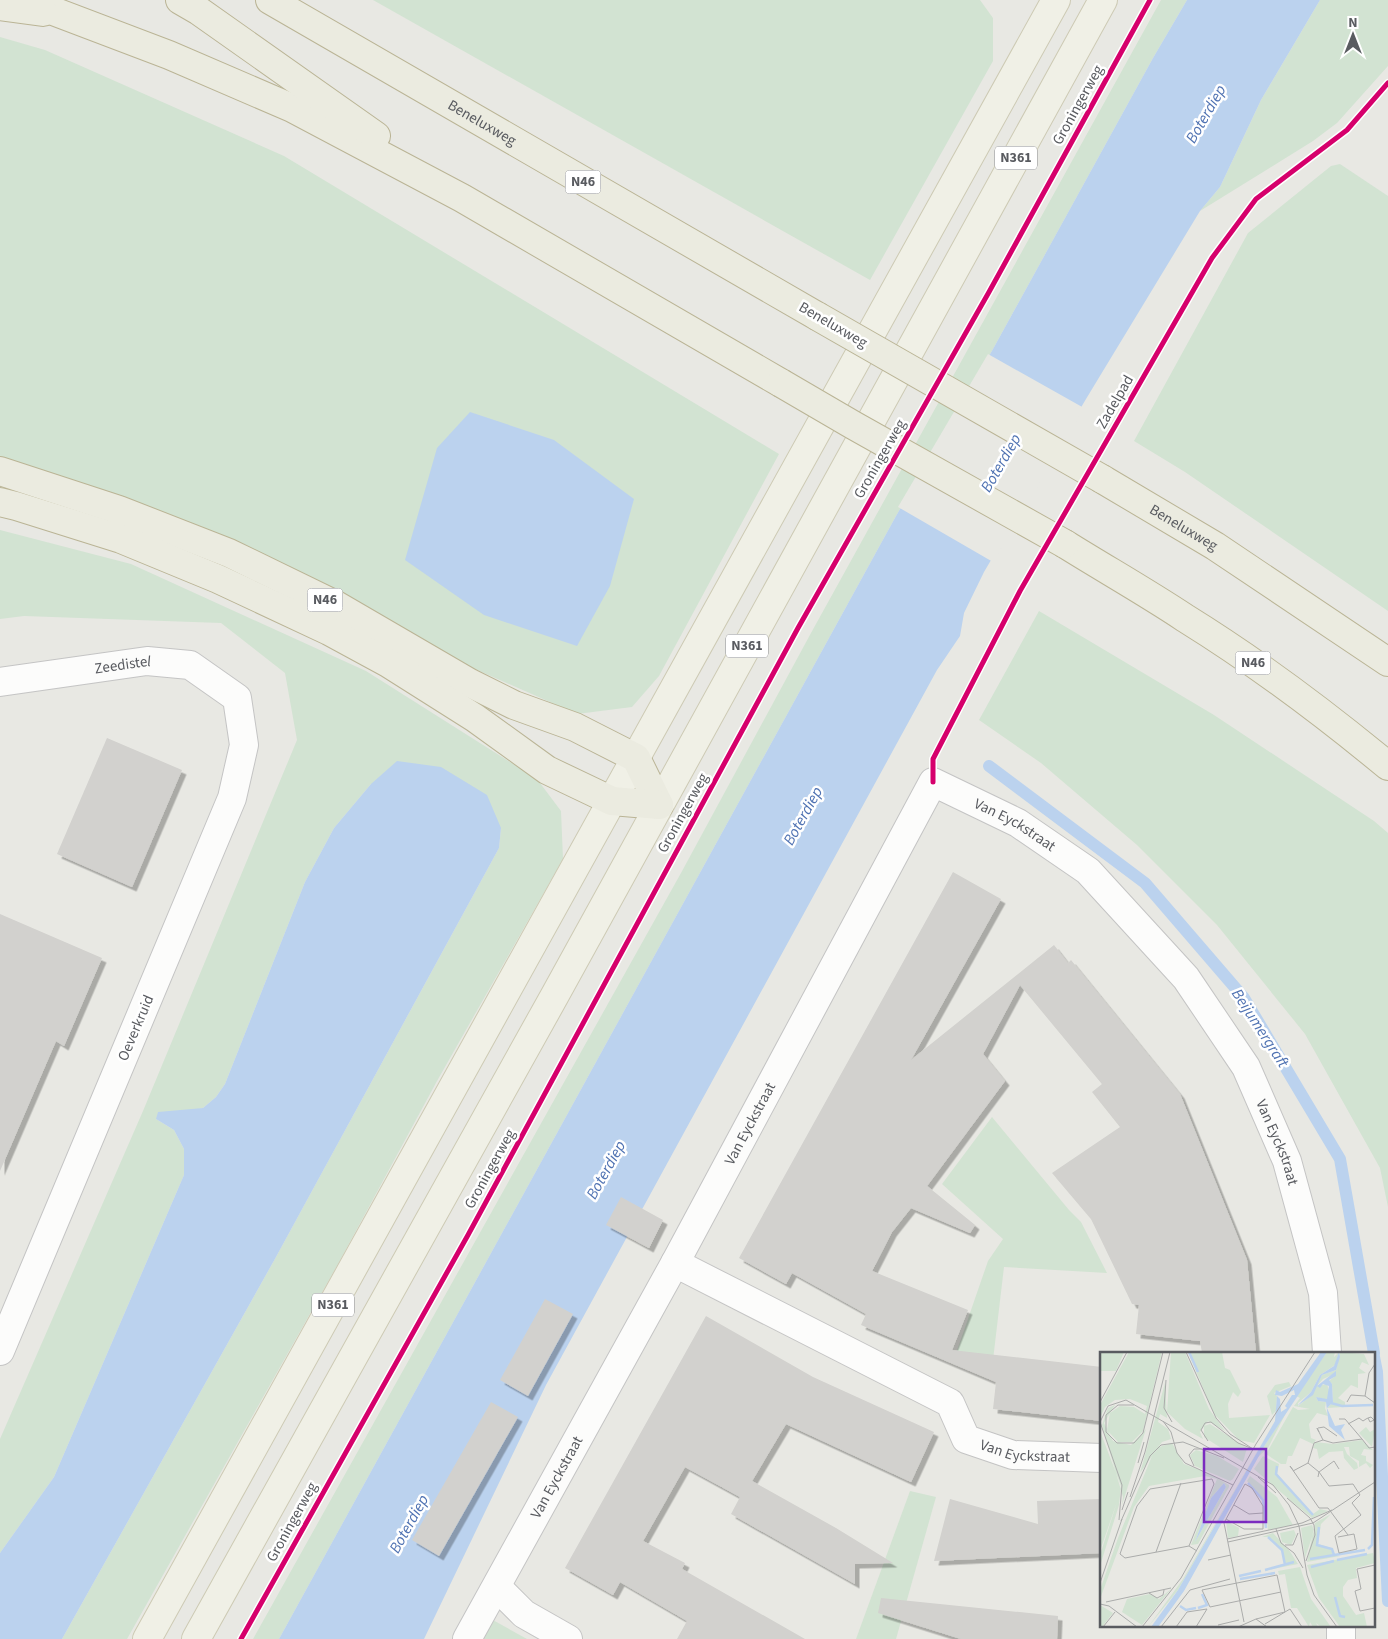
<svg xmlns="http://www.w3.org/2000/svg" width="1388" height="1639" font-family="'Source Sans 3',sans-serif">
<style>
.green{fill:#d2e3d2}
.water{fill:#bbd2ee}
.pier{fill:#e8e8e3}
.lines{fill:none;stroke-linecap:round;stroke-linejoin:round}
.stream{stroke:#bbd2ee;stroke-width:12}
.building{fill:#d2d1ce;filter:url(#shadow)}
.minor-casing{stroke:#c4c4c4;stroke-width:30}
.major-casing{stroke:#cdcab4;stroke-width:30}
.highway-casing{stroke:#bab495;stroke-width:30}
.minor{stroke:#fcfcfb;stroke-width:28}
.major{stroke:#f0f0e6;stroke-width:28}
.highway{stroke:#ebebe0;stroke-width:28}
.highway-bridge-casing{stroke:#bab495;stroke-width:30;stroke-linecap:butt}
.highway-bridge{stroke:#ebebe0;stroke-width:28}
.cycleway-casing{stroke:#fff;stroke-width:8}
.cycleway{stroke:#d6006c;stroke-width:5}
.labels{text-anchor:middle;dominant-baseline:central;stroke-width:5;stroke-linejoin:round;paint-order:stroke}
.shield{fill:#fff;stroke:#8b8c90;stroke-width:1}
.shield-label{font-size:14px;font-weight:bold;fill:#595b60}
.street-label{font-size:15px;fill:#595b60;stroke:#fff}
.water-label{font-size:16px;font-style:italic;fill:#4f72b2;stroke:#fff}
.inset-river{fill:none;stroke:#bbd2ee;stroke-width:2.5}
.inset-road{fill:none;stroke:#abacab;stroke-width:1}
.view{fill:#7b2cbf;fill-opacity:0.15;stroke:#7b2cbf;stroke-width:2.5}
.inset-edge{fill:none;stroke:#595b60;stroke-width:2.5}
</style>
<defs>
<filter id="shadow"><feDropShadow dx="4.5" dy="4.5" stdDeviation="0" flood-color="#0004"/></filter>
</defs>
<rect width="100%" height="100%" fill="#e8e8e3"/>
<g class="green">
<path d="M373,0H980L993,18V61L870,280Z"/>
<path d="M1161,0H1187L1153,58L993,349L896,516L279,1639H253L681,873L811,633Z"/>
<path d="M1320,0H1388V66L1337,123L1313,141L1200,211L1220,187L1261,100Z"/>
<path d="M0,37L45,50L284,156L779,454L659,676L632,707L577,714L0,459Z"/>
<path d="M1340,164L1388,196V611L1185,472L1134,441L1248,233L1331,166Z"/>
<path d="M0,530L131,564L366,671L537,779L561,811L563,859L437,1081L338,1264L127,1639H62L276,1257L499,848L501,828L371,784L334,828L305,882L225,1084L216,1097L203,1108L156,1119L174,1130L184,1149V1175L54,1477L0,1553V1439L143,1111L297,740L285,673L221,623L24,616L0,619Z"/>
<path d="M1039,611L1214,715L1374,821L1388,833V1207L1380,1168L1305,1034L1217,925L1137,845L1041,763L979,720Z"/>
<path d="M992,1117L1069,1210L1081,1222L1107,1273L1004,1267L991,1377L953,1362L988,1261L1003,1239L942,1184Z"/>
<path d="M910,1491L936,1497L896,1639H856Z"/>
<path d="M491,1619L527,1639H478Z"/>
</g>
<g class="water">
<path d="M1187,0H1320L1261,100L1220,187L1200,211L1086,399L984,572L964,613L960,636L937,670L546,1385L424,1639H279L896,516L993,349L1153,58Z"/>
<path d="M470,412L554,440L634,499L610,586L577,646L484,615L405,560L437,448Z"/>
<path d="M397,761L441,767L487,795L501,828L499,848L276,1257L62,1639H0V1553L54,1477L184,1175V1149L174,1130L156,1119L158,1112L203,1108L216,1097L225,1084L305,882L334,828L371,784Z"/>
</g>
<path class="pier" d="M988,354L1084,408L993,562L898,507Z"/>
<g class="lines">
<g class="stream">
<path d="M989,766L1145,883L1244,998L1340,1159L1374,1353"/>
<path d="M1374,1357L1377,1372L1388,1601"/>
</g>
</g>
<g class="building">
<path d="M107,738L182,770L132,887L57,854Z"/>
<path d="M953,872L1001,899L911,1060L1054,945L1068,963L1071,960L1180,1094L1247,1260L1256,1353H1202L1200,1341L1136,1334L1139,1305L1132,1304L1091,1219L1052,1173L1120,1127L1092,1092L1102,1084L1020,985L983,1054L1005,1081L927,1186L975,1225L970,1233L911,1208L892,1232L872,1271L968,1310L952,1350L1102,1367V1421L993,1409L996,1382L861,1325L866,1314L792,1273L786,1284L739,1258Z"/>
<path d="M0,914L102,958L64,1046L56,1041L0,1171Z"/>
<path d="M621,1197L663,1220L649,1248L606,1225Z"/>
<path d="M545,1299L573,1314L528,1396L500,1380Z"/>
<path d="M706,1316L813,1377L934,1432L911,1482L786,1424L752,1481L836,1528L893,1563L855,1564V1584L731,1514L740,1497L685,1467L643,1541L685,1563L682,1569L805,1639H677L687,1621L620,1582L613,1595L565,1568Z"/>
<path d="M491,1402L518,1417L439,1556L412,1540Z"/>
<path d="M950,1499L1038,1524L1037,1501L1102,1499V1553L934,1561Z"/>
<path d="M881,1598L1058,1616L1057,1639H961L878,1613Z"/>
</g>
<g class="lines">
<defs>
<g id="minor">
<path id="s1" d="M0,682L147,661L190,665L237,698L244,745L232,798L0,1351"/>
<path id="s2" d="M675,1263L950,1403L966,1439L1013,1455L1102,1458"/>
<path d="M497,1587L524,1614L568,1639"/>
<path d="M1341,1625V1639"/>
<path id="s3" d="M467,1639L675,1263L933,782L1018,823L1088,871L1186,978L1246,1067L1287,1161L1323,1293L1327,1353"/>
</g>
<g id="major">
<path d="M147,1639L1056,0"/>
<path d="M196,1639L555,995L1103,0"/>
</g>
<g id="highway">
<path d="M24,0L169,55L292,108L462,198L781,383"/>
<path d="M180,0L199,11L376,136"/>
<path id="s4" d="M270,0L817,316"/>
<path d="M0,6L43,12"/>
<path d="M0,471L119,510L229,553L336,605L470,683L514,705L575,727L636,758L659,805"/>
<path id="s5" d="M1102,479L1215,546L1388,662"/>
<path d="M0,502L16,506L121,539L218,579L329,631L388,663L475,718L547,770L612,801L659,805"/>
<path d="M1065,544C1105,569 1146,592 1185,618C1256,662 1324,713 1388,766"/>
</g>
</defs>
<use href="#minor" class="minor-casing"/>
<use href="#major" class="major-casing"/>
<use href="#highway" class="highway-casing"/>
<use href="#minor" class="minor"/>
<use href="#major" class="major"/>
<use href="#highway" class="highway"/>
<defs>
<g id="highway-bridge">
<path d="M817,316L1102,479"/>
<path d="M781,383L853,425L1065,544"/>
</g>
</defs>
<use href="#highway-bridge" class="highway-bridge-casing"/>
<use href="#highway-bridge" class="highway-bridge"/>
<defs>
<g id="cycleway">
<path d="M933,782V759L1020,591L1212,258L1256,199L1347,130L1388,83"/>
<path d="M241,1639L468,1235L798,628L989,292L1150,0"/>
</g>
</defs>
<use href="#cycleway" class="cycleway-casing"/>
<use href="#cycleway" class="cycleway"/>
</g>
<g class="labels">
<g class="shield">
<rect x="995" y="146.5" width="42" height="23" rx="4"/>
<rect x="565.5" y="170.5" width="35" height="23" rx="4"/>
<rect x="307.5" y="588.5" width="35" height="23" rx="4"/>
<rect x="726" y="634.5" width="42" height="23" rx="4"/>
<rect x="1235.5" y="651.5" width="35" height="23" rx="4"/>
<rect x="312" y="1293.5" width="42" height="23" rx="4"/>
</g>
<g class="shield-label">
<text x="1016" y="158">N361</text>
<text x="583" y="182">N46</text>
<text x="325" y="600">N46</text>
<text x="747" y="646">N361</text>
<text x="1253" y="663">N46</text>
<text x="333" y="1305">N361</text>
</g>
<g class="street-label">
<text transform="translate(1078 105) rotate(-61)">Groningerweg</text>
<text stroke="none"><textPath href="#s4" startOffset="245">Beneluxweg</textPath></text>
<text transform="translate(833 325) rotate(30)">Beneluxweg</text>
<text transform="translate(1115 402) rotate(-60)">Zadelpad</text>
<text transform="translate(880 459) rotate(-60)">Groningerweg</text>
<text stroke="none"><textPath href="#s5" startOffset="95">Beneluxweg</textPath></text>
<text stroke="none"><textPath href="#s1" startOffset="124">Zeedistel</textPath></text>
<text transform="translate(683 813) rotate(-61)">Groningerweg</text>
<text stroke="none"><textPath href="#s3" startOffset="1068">Van Eyckstraat</textPath></text>
<text transform="translate(136 1028) rotate(-67)">Oeverkruid</text>
<text stroke="none"><textPath href="#s3" startOffset="588">Van Eyckstraat</textPath></text>
<text stroke="none"><textPath href="#s3" startOffset="1489">Van Eyckstraat</textPath></text>
<text transform="translate(490 1169) rotate(-61)">Groningerweg</text>
<text stroke="none"><textPath href="#s2" startOffset="409">Van Eyckstraat</textPath></text>
<text stroke="none"><textPath href="#s3" startOffset="185">Van Eyckstraat</textPath></text>
<text transform="translate(292 1522) rotate(-61)">Groningerweg</text>
</g>
<g class="water-label">
<text transform="translate(1206 114) rotate(-60)">Boterdiep</text>
<text transform="translate(1001 463) rotate(-60)">Boterdiep</text>
<text transform="translate(803 816) rotate(-61)">Boterdiep</text>
<text transform="translate(1260 1028) rotate(57)">Beijumergraft</text>
<text transform="translate(606 1170) rotate(-61)">Boterdiep</text>
<text transform="translate(409 1524) rotate(-61)">Boterdiep</text>
</g>
</g>
<g transform="translate(1100 1352)">
<rect width="275" height="275" fill="#e8e8e3"/>
<path d="M0,0H24L16,19H0ZM29,0H62L43,79L32,90H18L7,78L10,61L20,54L34,55L45,62L47,54L30,47L15,48L5,55L0,66V53ZM71,0H85L109,57L125,79L108,69L100,80L103,87L85,77L67,60ZM88,0H122L125,16L130,18L141,40L138,45L133,40L128,52L129,66L170,63L154,91L139,88L114,62ZM227,0H235L234,5L239,0L235,13L220,23L211,40L198,51V54L212,43L222,23L236,18L240,0L264,2L269,13L262,10L259,16L266,21L258,22V36L251,33L238,46L245,50V54L275,53L227,56L233,50L232,32L229,29L234,25V22L223,27L217,34L227,32L230,42L227,48L216,45L218,49L226,50L225,56H221H225L228,64L217,61L209,72L211,86L216,88L213,92L200,86L192,104H188L186,112H181L166,102L193,55L198,58L210,57L194,54L200,46L196,44ZM189,30L191,34L174,41L177,44L176,59L172,63L167,44L175,33ZM65,31L67,66L60,62L58,70L68,77L71,87L62,90L40,121ZM15,53L4,71L13,89L31,93L46,77L22,153L23,145L2,73L8,56ZM188,57L168,96L157,106L165,93ZM176,67L78,238L48,275L83,227ZM110,72L147,96L143,110L104,85V74ZM266,75L270,80L275,77L272,95L259,81ZM0,79L21,134L19,153L0,214V203L17,150L0,199V170L8,169L0,170ZM262,88L273,98L264,97L261,103L266,104V109L273,113L270,116L266,111L259,115V109L250,104L249,95H244L247,102L257,111L258,116L254,118L244,106L243,99L229,100L219,107L217,97L213,96L215,90L233,92ZM72,91L84,112L110,122L129,133V135L98,192L91,193L117,127L105,124L49,134L34,155L0,247V238L18,186L52,104L59,95ZM124,131L126,135L95,190L111,146ZM96,98L117,104L139,117L133,127L130,129L95,114L90,103ZM163,104L179,112L177,122L213,162L220,157L228,159L212,166L191,149L154,117ZM150,124L177,145L193,173L168,178L165,149L147,129ZM231,162L221,172L218,192L231,196L233,204H240L207,210L215,171ZM126,169L139,176L138,184L128,186ZM212,173L214,179L205,206L201,176ZM194,178L196,183L191,193L182,190L180,181ZM173,181L189,198L198,212L163,219L185,213L182,197L168,185H162ZM273,201L275,211L256,216L257,226L248,228L243,235V244L256,263L264,261L267,275H240L219,246L207,213ZM200,215L211,247L231,275H221L216,271L218,275H213L210,270L209,275L197,256H191L185,222L179,223L178,219ZM71,237L42,273L22,260L27,247L50,242L59,247ZM0,253L13,261L2,275H0Z" fill="#d2e3d2" fill-rule="evenodd"/>
<path d="M221,0H227L165,93L84,239L58,275H51L78,238L175,69L177,44L180,47L181,60L187,56L185,54L192,43H195L194,38L182,44L175,43L176,38L180,40L198,32ZM239,0L240,5L236,18L222,23L213,43L197,54L211,40L220,23L234,14ZM236,19V24L229,28L232,32L233,50L227,56L235,74L245,72L241,78L245,88L229,74L226,50L218,49L216,45L227,47L229,34L223,32L220,36L217,34ZM124,131L126,135L95,190L111,146Z" fill="#bbd2ee"/>
<path class="inset-river" d="M89,0L98,20M231,51L242,54L273,53M177,114L176,122L213,163M148,131L163,148L166,176M219,175L217,193L232,197L234,203M168,185L182,198L185,213M268,197L272,193L274,145M210,207L265,198M237,208L267,202M211,215L234,209M165,218L194,210M139,224L161,219M140,227L175,221M235,245L240,264L245,265M80,254L86,258L96,256M98,256L107,253L102,242"/>
<path class="inset-road" d="M86,0L116,66L130,82L153,97L138,91L111,70L105,71L101,78L108,89M275,12L269,21L265,44L275,51M66,28L64,56L72,70M0,50L27,0M247,50L251,43L265,44M34,53H18L6,63V80L17,91H34L43,81L63,0M239,67H245L262,87M63,69L71,80L77,101L85,111L133,133M248,72L259,66L263,69L266,67L268,66L271,65L274,68L270,70L268,66M218,76L224,75L237,84M223,88L233,91L262,87L269,96L275,95M38,111L44,90M208,111L219,120L234,109L239,117M94,114L89,103L94,97H102M193,118L190,114L219,156H228L248,183M193,119L208,111L214,91L223,88L217,76L219,80M158,125L176,141M218,125L219,120L229,134L253,132L260,143L252,151L261,163L235,184L239,201L257,197L254,182L238,185M30,145L45,100L70,0M187,146L210,166L214,173L215,183L206,209M134,153L149,162L163,161M22,158L28,140M126,167L144,177H163V154L152,136L145,132L124,171L144,270M19,168L22,133L0,70L8,54L26,48L173,133L189,153L199,174L207,223L214,243L237,275M21,169L50,104L61,93L83,90L124,106M176,177L181,191L194,201L203,216M127,187L202,171L232,158M128,190L213,171L275,130M185,193H193L198,181M89,194L114,132L112,127L50,137L37,154L20,202L25,206L89,194L97,199M56,200L81,131M108,208L131,203M275,213L257,217L261,237L255,239L260,259L275,256M0,231L22,167M49,241L57,246L63,243L64,238M6,250L71,236M0,252L9,254L37,275M156,267L185,260L177,223L102,238L110,255L181,240M165,272L190,257L202,275M118,273L139,268M3,275L15,260M42,275L81,226L156,92L215,0M61,275L90,238L130,227M76,275L87,260L107,257L96,275M138,275L156,267L167,275"/>
<path class="view" d="M104,97H166V170H104Z"/>
<rect width="275" height="275" class="inset-edge"/>
</g>
<g transform="translate(1353 35)" stroke="#ffffff" stroke-width="4" paint-order="stroke">
<path d="M0-4L9 19L0 12L-9 19Z" fill="#595b60"/>
<text y="-8" font-size="14" font-weight="bold" text-anchor="middle" fill="#595b60">N</text>
</g>
</svg>
